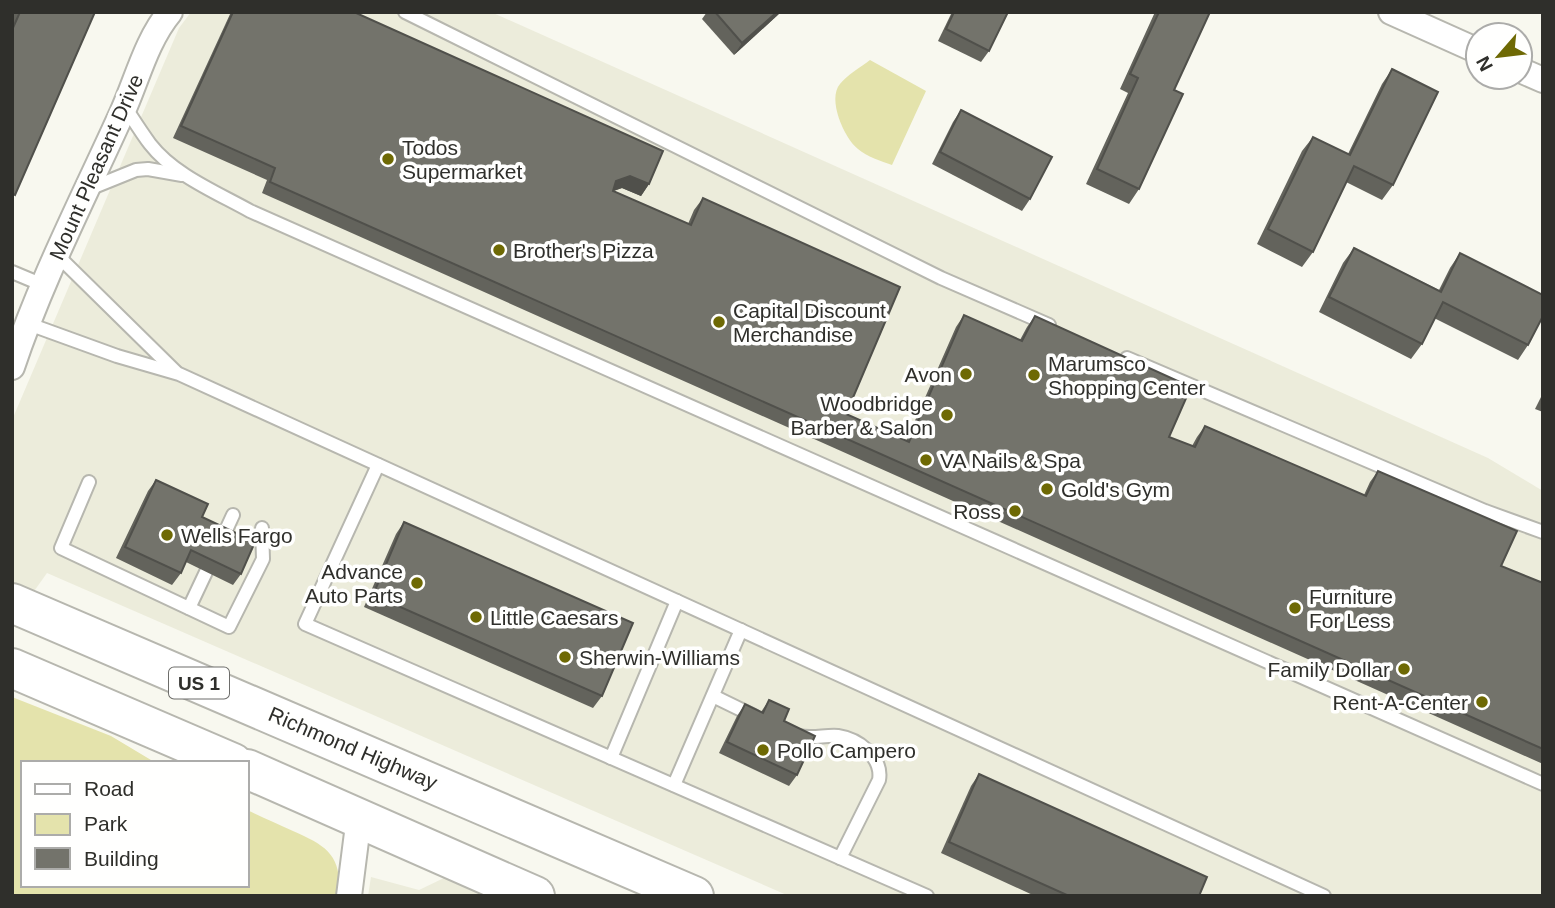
<svg xmlns="http://www.w3.org/2000/svg" width="1555" height="908" font-family="Arial,sans-serif">
<style>
.built{fill:#ececdb}
.green{fill:#e4e3ac}
.lines{fill:none;stroke-linecap:round;stroke-linejoin:round}
.lane-casing{stroke:#b7b7af;stroke-width:16}
.street-casing{stroke:#b7b7af;stroke-width:28}
.primary-casing{stroke:#b7b7af;stroke-width:42}
.lane{stroke:#fff;stroke-width:12}
.street{stroke:#fff;stroke-width:24}
.primary{stroke:#fff;stroke-width:38}
.wall{fill:#63635c}
.shaded-wall{fill:#50504b}
.building{fill:#73736b;stroke:#50504b;stroke-width:2}
.poi-dot{fill:#6e6904;stroke:#fffffe;stroke-width:2.5}
.labels{text-anchor:middle;dominant-baseline:central;stroke-width:7;stroke-linejoin:round;paint-order:stroke}
.shield{fill:#fffffe;stroke:#6d6d6a;stroke-width:2}
.shield-label{font-size:19px;font-weight:bold;fill:#2f2f2b}
.poi-label{font-size:21px;fill:#2f2f2b;stroke:#fffffe;text-anchor:start}
.street-label{font-size:21px;fill:#2f2f2b;stroke:#fffffe}
</style>
<rect width="100%" height="100%" fill="#f8f8ef"/>
<g class="built">
<path d="M191,12H491L1488,458L1543,491V896H789L47,573L32,594L12,583V420L179,28Z"/>
<path d="M371,877L419,890L444,878L485,896H368Z"/>
</g>
<g class="green">
<path d="M870,60L926,91L892,165C881,161 867,157 858,149C844,138 827,99 840,84C847,75 861,67 870,60Z"/>
<path d="M12,697L111,736L156,763H23V885H247V810C262,817 277,824 293,831C327,846 342,855 339,896H12Z"/>
</g>
<g class="lines">
<defs>
<g id="lane">
<path d="M405,12L941,278L1049,325"/>
<path d="M125,107C133,119 141,132 150,144C174,175 216,192 250,211L1543,784"/>
<path d="M89,189L136,170L148,169L182,175"/>
<path d="M57,255L176,372"/>
<path d="M12,272L43,285"/>
<path d="M26,323L117,356L179,374L1324,896"/>
<path d="M1127,358L1485,511L1543,532"/>
<path d="M378,465L305,624L927,896"/>
<path d="M89,482L61,548L229,627L263,559L262,528"/>
<path d="M221,541L233,515"/>
<path d="M189,608L206,572"/>
<path d="M713,696L754,716"/>
<path d="M799,736C812,739 825,735 838,736C858,739 883,757 879,780L840,858"/>
<path d="M611,758L677,601"/>
<path d="M674,785L741,630"/>
</g>
<g id="street">
<path d="M1391,12L1478,51"/>
<path d="M1520,70L1543,80"/>
<path d="M12,367C41,280 84,197 122,113C137,80 146,41 170,12"/>
<path d="M349,896L359,817"/>
</g>
<g id="primary">
<path d="M12,603L694,896"/>
<path d="M12,668L233,763"/>
<path d="M247,769L535,896"/>
</g>
</defs>
<use href="#lane" class="lane-casing"/>
<use href="#street" class="street-casing"/>
<use href="#primary" class="primary-casing"/>
<use href="#lane" class="lane"/>
<use href="#street" class="street"/>
<use href="#primary" class="primary"/>
</g>
<g class="wall">
<path d="M15,12H95L12,198V18Z"/>
<path d="M231,12H354L649,184L641,196L622,188L613,191L688,224L694,210L703,198L846,414L906,441L956,327L964,315L1020,340L1027,327L1035,316L1169,437L1192,446L1197,437L1205,426L1364,495L1370,482L1378,471L1501,566L1543,583V764L262,193L267,180L173,138Z"/>
<path d="M707,12H781L734,55L702,19Z"/>
<path d="M952,12H1008L989,51L981,62L938,41Z"/>
<path d="M1155,12H1210L1174,90L1139,189L1129,204L1086,184L1128,93L1120,89Z"/>
<path d="M1392,69L1393,185L1382,200L1346,182L1313,252L1302,267L1257,244L1302,151L1313,137L1348,154L1382,84Z"/>
<path d="M961,110L1030,199L1022,211L932,164L953,122Z"/>
<path d="M1354,248L1439,290L1450,268L1460,253L1528,345L1518,360L1434,318L1422,344L1411,359L1319,312L1343,263Z"/>
<path d="M1543,393V412L1535,409Z"/>
<path d="M156,480L241,574L233,585L186,562L181,573L172,585L116,558L148,491Z"/>
<path d="M404,522L602,696L593,708L364,607L396,534Z"/>
<path d="M769,700L784,721L797,775L789,786L719,753L737,716L745,704L761,712Z"/>
<path d="M979,774L1199,896H1035L941,853L971,786Z"/>
</g>
<g class="shaded-wall">
<path d="M777,12H781L734,55L742,43Z"/>
<path d="M630,176L649,184L641,196L622,188L608,193L616,181Z"/>
</g>
<g class="building">
<path d="M20,12H95L15,195L12,193V30Z"/>
<path d="M233,12H354L663,151L649,184L630,176L616,181L613,191L691,225L703,198L900,287L846,414L909,442L964,315L1022,341L1035,316L1191,387L1169,437L1195,447L1205,426L1366,496L1378,471L1517,531L1501,566L1543,583V749L270,182L275,168L181,126Z"/>
<path d="M715,12H777L742,43Z"/>
<path d="M954,12H1008L989,51L946,29Z"/>
<path d="M1159,12H1210L1174,90L1183,94L1139,189L1097,169L1138,78L1130,74Z"/>
<path d="M1392,69L1438,92L1393,185L1354,166L1313,252L1268,229L1313,137L1350,155Z"/>
<path d="M961,110L1052,157L1030,199L940,152Z"/>
<path d="M1354,248L1441,292L1460,253L1543,295V316L1528,345L1443,302L1422,344L1329,297Z"/>
<path d="M156,480L208,504L202,517L255,542L241,574L191,550L181,573L125,547Z"/>
<path d="M404,522L633,623L602,696L373,595Z"/>
<path d="M769,700L789,709L784,721L815,736L797,775L727,742L745,704L763,713Z"/>
<path d="M979,774L1207,877L1199,896H1069L949,842Z"/>
</g>
<g class="poi-dot">
<circle cx="388" cy="159" r="7"/>
<circle cx="499" cy="250" r="7"/>
<circle cx="719" cy="322" r="7"/>
<circle cx="966" cy="374" r="7"/>
<circle cx="1034" cy="375" r="7"/>
<circle cx="947" cy="415" r="7"/>
<circle cx="926" cy="460" r="7"/>
<circle cx="1047" cy="489" r="7"/>
<circle cx="1015" cy="511" r="7"/>
<circle cx="167" cy="535" r="7"/>
<circle cx="417" cy="583" r="7"/>
<circle cx="1295" cy="608" r="7"/>
<circle cx="476" cy="617" r="7"/>
<circle cx="565" cy="657" r="7"/>
<circle cx="1404" cy="669" r="7"/>
<circle cx="1482" cy="702" r="7"/>
<circle cx="763" cy="750" r="7"/>
</g>
<g class="labels">
<rect class="shield" x="169" y="667.5" width="60" height="31" rx="5"/>
<g class="shield-label">
<text x="199" y="683">US 1</text>
</g>
<g class="poi-label">
<text x="402" y="147">Todos<tspan x="402" dy="24">Supermarket</tspan></text>
<text x="513" y="250">Brother's Pizza</text>
<text x="733" y="310">Capital Discount<tspan x="733" dy="24">Merchandise</tspan></text>
<text x="1048" y="363">Marumsco<tspan x="1048" dy="24">Shopping Center</tspan></text>
<text x="952" y="374" text-anchor="end">Avon</text>
<text x="933" y="403" text-anchor="end">Woodbridge<tspan x="933" dy="24">Barber &amp; Salon</tspan></text>
<text x="940" y="460">VA Nails &amp; Spa</text>
<text x="1061" y="489">Gold's Gym</text>
<text x="1001" y="511" text-anchor="end">Ross</text>
<text x="181" y="535">Wells Fargo</text>
<text x="403" y="571" text-anchor="end">Advance<tspan x="403" dy="24">Auto Parts</tspan></text>
<text x="1309" y="596">Furniture<tspan x="1309" dy="24">For Less</tspan></text>
<text x="490" y="617">Little Caesars</text>
<text x="579" y="657">Sherwin-Williams</text>
<text x="1390" y="669" text-anchor="end">Family Dollar</text>
<text x="1468" y="702" text-anchor="end">Rent-A-Center</text>
<text x="777" y="750">Pollo Campero</text>
</g>
<g class="street-label">
<text transform="translate(96 167) rotate(-66)">Mount Pleasant Drive</text>
<text transform="translate(353 748) rotate(23)">Richmond Highway</text>
</g>
</g>
<rect width="1555" height="908" fill="none" stroke="#2f2f2b" stroke-width="28"/>
<rect x="21" y="761" width="228" height="126" fill="#fffffe" stroke="#acacaa" stroke-width="2"/>
<rect x="35" y="784" width="35" height="10" fill="#ffffff" stroke="#acacaa" stroke-width="2"/>
<text x="84" y="796" font-size="21" fill="#2f2f2b">Road</text>
<rect x="35" y="814" width="35" height="21" fill="#e4e3ac" stroke="#acacaa" stroke-width="2"/>
<text x="84" y="831" font-size="21" fill="#2f2f2b">Park</text>
<rect x="35" y="848" width="35" height="21" fill="#73736b" stroke="#acacaa" stroke-width="2"/>
<text x="84" y="866" font-size="21" fill="#2f2f2b">Building</text>
<g transform="translate(1499 56) rotate(242)"><circle r="33" fill="#fffffe" stroke="#acacaa" stroke-width="2"/>
<path d="M0-5L12 26L0 18L-12 26Z" fill="#6e6904"/>
<text y="-10" font-size="19" font-weight="bold" text-anchor="middle" fill="#2f2f2b">N</text>
</g>
</svg>
